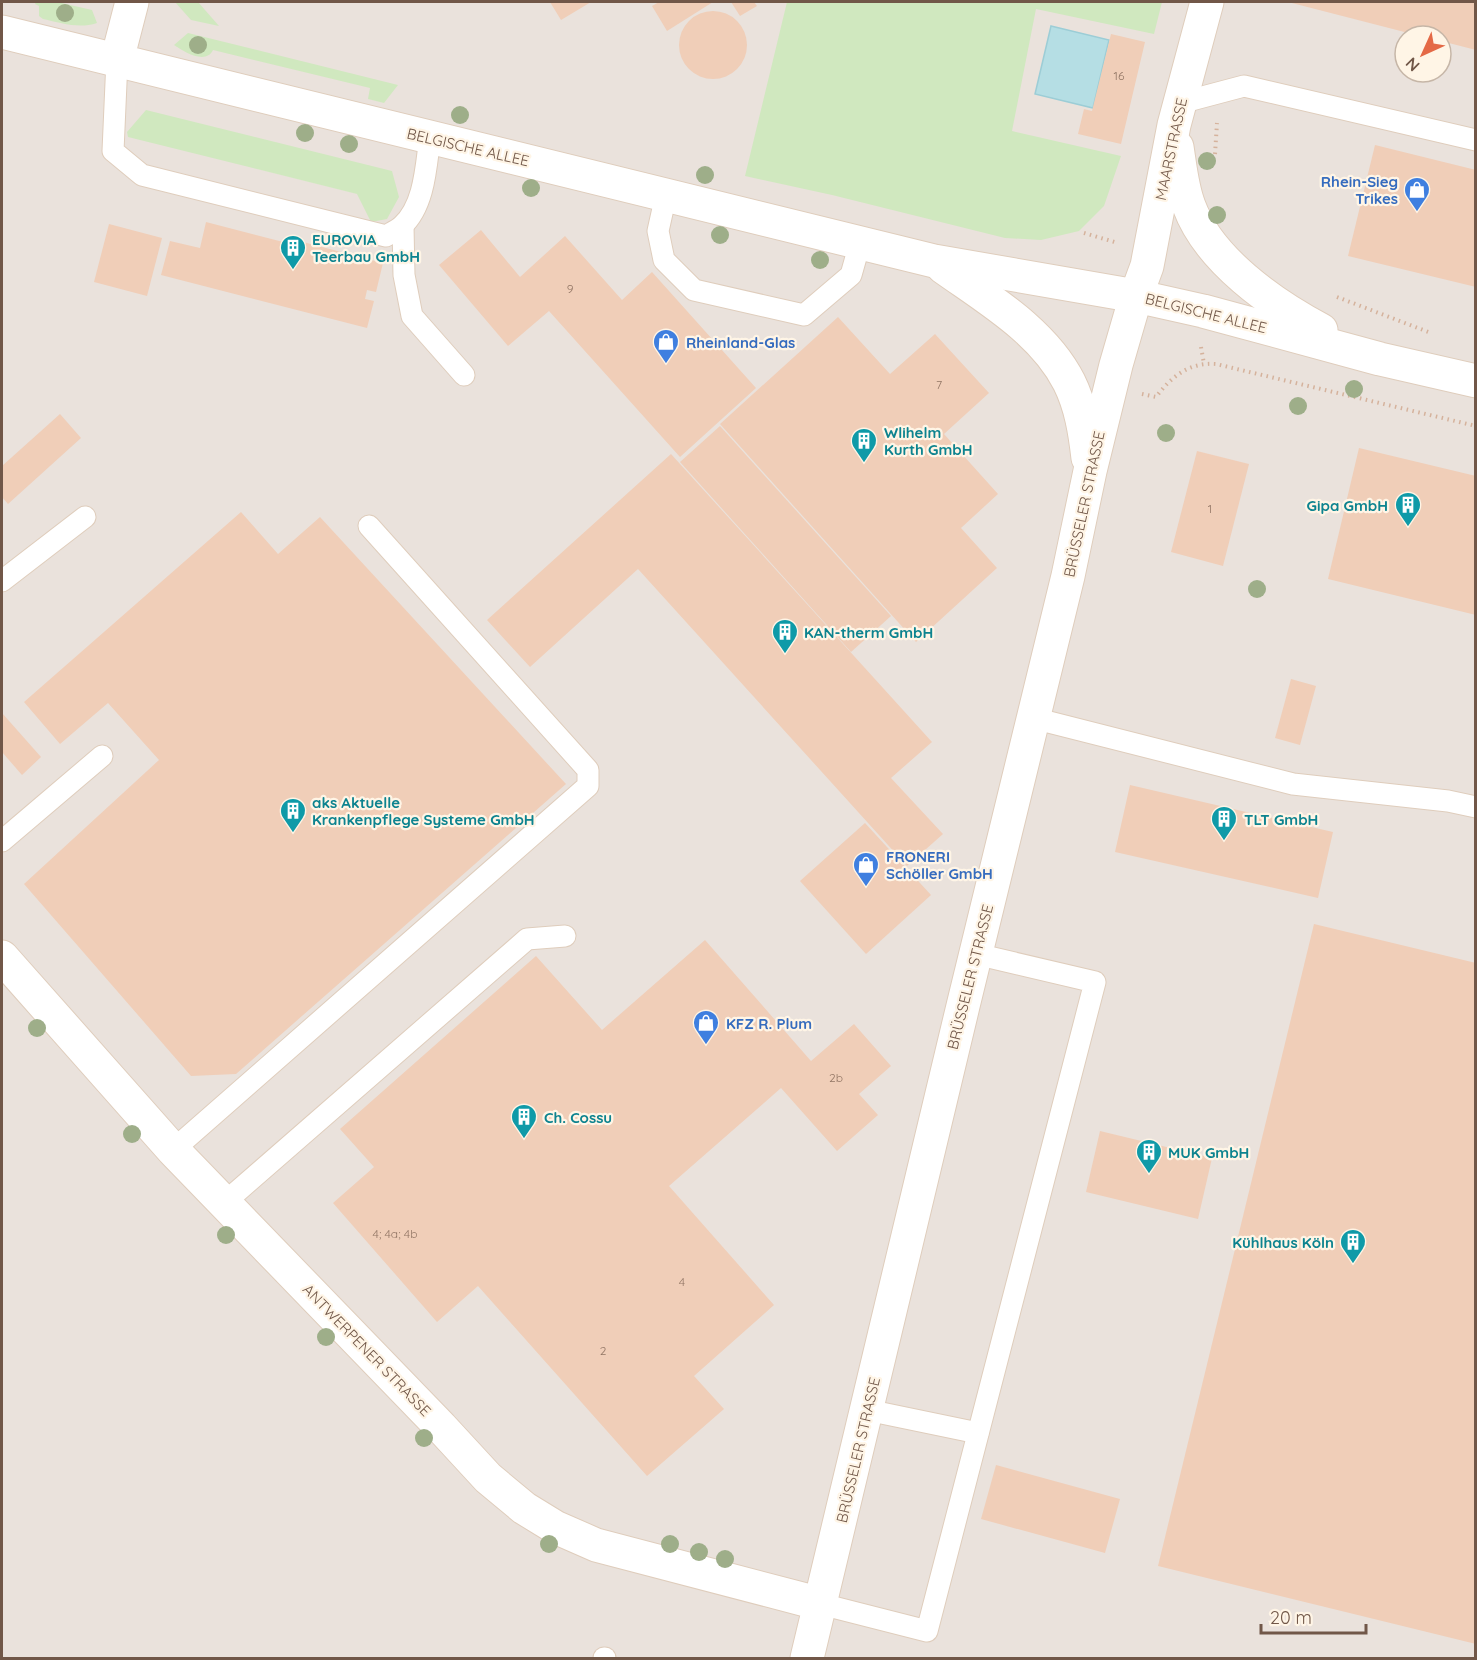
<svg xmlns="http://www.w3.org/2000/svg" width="1477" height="1660" font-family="Quicksand,sans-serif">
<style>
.industrial{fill:#eae2dc;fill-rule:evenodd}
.green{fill:#d0e8bf}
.water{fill:#b5dee4;stroke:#9ccdd6;stroke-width:1.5}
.building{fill:#f0ceb8}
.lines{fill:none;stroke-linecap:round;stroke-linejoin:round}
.service-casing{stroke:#dfcdbc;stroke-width:23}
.minor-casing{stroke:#dfcdbc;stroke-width:35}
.path{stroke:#d5b29c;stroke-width:4;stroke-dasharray:1.5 4.5;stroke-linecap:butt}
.service{stroke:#fff;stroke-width:21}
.minor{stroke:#fff;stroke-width:33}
.tree{fill:#9eae89}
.labels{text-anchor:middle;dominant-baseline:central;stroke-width:4.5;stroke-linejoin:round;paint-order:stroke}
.number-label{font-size:12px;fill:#917564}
.street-label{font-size:15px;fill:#715748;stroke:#fff5e6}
.shop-label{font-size:15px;font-weight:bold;fill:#366cbe;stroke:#fff5e6;text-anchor:start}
.culture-label{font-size:15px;font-weight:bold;fill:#0d838f;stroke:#fff5e6;text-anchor:start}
</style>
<rect width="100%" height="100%" fill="#fcf1e0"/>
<path class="industrial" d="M2,2H1475V1658H2ZM1405,36H1441V72H1405Z"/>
<g class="green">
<path d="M36,2H57L92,10L97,23C79,29 61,23 43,19L39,16V6L35,4Z"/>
<path d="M175,2H198L219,26L191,20Z"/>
<path d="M787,2H1162L1154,34L1036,9L1012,131L1121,156L1104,206L1079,231L1041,240L1005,238L832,195L745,176Z"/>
<path d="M188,33L398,85L384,103L368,99L370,88L213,50C206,65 184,52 174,45Z"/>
<path d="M146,110L392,171L399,197L387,219L371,222L357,194L128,137L127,132Z"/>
</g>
<path class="water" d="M1051,26L1109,40L1093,108L1035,94Z"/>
<g class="building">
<path d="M550,2H591L561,20Z"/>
<path d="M659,2H713L667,31L652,6Z"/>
<path d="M731,2H754L757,6L740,16Z"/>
<path d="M1288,2H1476V50L1441,41V36H1420Z"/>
<circle cx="713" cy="45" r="34"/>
<path d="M1111,34L1145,42L1121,144L1078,134L1084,109L1092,111Z"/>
<path d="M1375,145L1476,170V287L1348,256Z"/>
<path d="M206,222L287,243L288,238L383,263L376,292L367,290L365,299L374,301L367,328L161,275L170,241L200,248Z"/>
<path d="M109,224L162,238L147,296L94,282Z"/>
<path d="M481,230L520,277L565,236L622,300L652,272L756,388L680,457L549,311L508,346L439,265Z"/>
<path d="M838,317L890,374L935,334L989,393L944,434L998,494L961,528L997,568L916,642L720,424Z"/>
<path d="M60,414L81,438L8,504L2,497V466Z"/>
<path d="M720,426L891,616L851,652L680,462Z"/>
<path d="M1359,448L1476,476V615L1328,579Z"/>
<path d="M1197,451L1249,464L1223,566L1171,552Z"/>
<path d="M671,454L932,742L891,778L943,834L907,866L638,569L530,667L487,620Z"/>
<path d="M241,512L278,554L320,517L566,784L236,1074L191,1076L24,884L159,760L108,703L60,744L24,702Z"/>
<path d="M1291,679L1316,686L1300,745L1275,738Z"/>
<path d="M2,713L41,757L22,775L2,752Z"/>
<path d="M1130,785L1333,832L1318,898L1115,852Z"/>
<path d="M865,823L931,895L866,954L800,881Z"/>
<path d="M1314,924L1476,963V1644L1158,1566Z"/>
<path d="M705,940L811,1061L854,1024L891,1066L859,1094L878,1115L837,1151L781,1088L669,1186L774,1305L694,1376L724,1409L647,1476L478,1286L437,1322L333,1203L374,1167L340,1129L536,956L602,1030Z"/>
<path d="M1100,1131L1212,1158L1198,1219L1086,1192Z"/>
<path d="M996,1465L1120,1499L1105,1553L981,1519Z"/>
</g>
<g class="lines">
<defs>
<g id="service">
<path d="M117,60L113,151L142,175L386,236C391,233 398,230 402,226C425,205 426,165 430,137"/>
<path d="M1180,103L1244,86L1476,140"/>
<path d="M666,195L658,231L664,260L694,290L804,315L851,275L860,243"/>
<path d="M403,226L404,275L412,316L464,375"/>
<path d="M2,581L85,517"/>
<path d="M1033,718L1293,784L1448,801L1476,807"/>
<path d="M2,841L102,756"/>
<path d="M173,1150L588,786V770L369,526"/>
<path d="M224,1203L527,939L565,936"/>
<path d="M867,1410L978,1433"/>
<path d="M821,1604L927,1631L1095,982L976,954"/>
<path d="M604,1658H605"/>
</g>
<g id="minor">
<path d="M2,32L934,261L1136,296L1203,311L1380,359L1476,381"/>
<path d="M117,60L132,2"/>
<path d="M1177,147C1180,166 1182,188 1189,206C1209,260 1272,304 1321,330"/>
<path d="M943,267C988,299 1043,331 1069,382C1081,406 1085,432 1088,458"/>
<path d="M2,957L173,1150L441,1427L488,1478L524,1508L555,1527L596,1545L821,1604"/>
<path d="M807,1658L963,1006L1068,576L1090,471L1116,365L1136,296L1147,266L1174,125L1207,2"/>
</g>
</defs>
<use href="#service" class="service-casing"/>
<use href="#minor" class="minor-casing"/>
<g class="path">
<path d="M1215,154L1217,123"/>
<path d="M1084,233L1118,243"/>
<path d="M1337,297L1431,333"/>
<path d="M1201,347L1204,364"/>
<path d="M1142,394L1156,397C1171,377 1189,362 1216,364L1476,426"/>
</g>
<use href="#service" class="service"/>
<use href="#minor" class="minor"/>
</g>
<g class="tree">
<circle cx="65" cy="13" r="9"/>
<circle cx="198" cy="45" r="9"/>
<circle cx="460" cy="115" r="9"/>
<circle cx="305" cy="133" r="9"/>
<circle cx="349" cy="144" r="9"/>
<circle cx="1207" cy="161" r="9"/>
<circle cx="705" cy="175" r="9"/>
<circle cx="531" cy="188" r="9"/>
<circle cx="1217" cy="215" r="9"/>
<circle cx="720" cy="235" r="9"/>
<circle cx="820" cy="260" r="9"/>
<circle cx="1354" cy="389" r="9"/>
<circle cx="1298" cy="406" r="9"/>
<circle cx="1166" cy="433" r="9"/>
<circle cx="1257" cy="589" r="9"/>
<circle cx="37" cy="1028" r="9"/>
<circle cx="132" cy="1134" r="9"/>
<circle cx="226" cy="1235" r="9"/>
<circle cx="326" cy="1337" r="9"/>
<circle cx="424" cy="1438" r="9"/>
<circle cx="549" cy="1544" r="9"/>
<circle cx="670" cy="1544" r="9"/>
<circle cx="699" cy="1552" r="9"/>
<circle cx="725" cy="1559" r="9"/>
</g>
<defs>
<symbol id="shop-pin" viewBox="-11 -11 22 30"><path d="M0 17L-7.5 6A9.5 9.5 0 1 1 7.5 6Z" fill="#3f7fe0" stroke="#fff5e6"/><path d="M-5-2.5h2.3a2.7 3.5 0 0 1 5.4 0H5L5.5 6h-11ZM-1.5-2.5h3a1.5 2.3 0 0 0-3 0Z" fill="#fff"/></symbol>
<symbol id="building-pin" viewBox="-11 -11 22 30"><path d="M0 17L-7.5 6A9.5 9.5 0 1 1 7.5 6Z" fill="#0f9aa8" stroke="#fff5e6"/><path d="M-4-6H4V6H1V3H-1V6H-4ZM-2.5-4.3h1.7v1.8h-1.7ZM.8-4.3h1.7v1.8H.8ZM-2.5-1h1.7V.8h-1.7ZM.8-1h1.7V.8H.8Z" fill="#fff"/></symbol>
</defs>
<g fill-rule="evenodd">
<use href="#shop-pin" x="1402" y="175" width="30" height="40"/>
<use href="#building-pin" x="278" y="233" width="30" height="40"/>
<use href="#shop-pin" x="651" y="327" width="30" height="40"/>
<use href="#building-pin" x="849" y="426" width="30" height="40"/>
<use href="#building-pin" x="1393" y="490" width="30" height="40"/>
<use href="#building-pin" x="770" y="617" width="30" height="40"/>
<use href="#building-pin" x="278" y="796" width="30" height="40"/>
<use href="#building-pin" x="1209" y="804" width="30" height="40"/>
<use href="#shop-pin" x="851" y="850" width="30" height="40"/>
<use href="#shop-pin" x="691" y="1008" width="30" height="40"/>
<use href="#building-pin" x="509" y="1102" width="30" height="40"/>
<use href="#building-pin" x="1134" y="1137" width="30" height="40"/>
<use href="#building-pin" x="1338" y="1227" width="30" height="40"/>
</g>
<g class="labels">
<g class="number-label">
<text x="1119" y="75">16</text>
<text x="570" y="288">9</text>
<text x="939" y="384">7</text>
<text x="1210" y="508">1</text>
<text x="836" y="1077">2b</text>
<text x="395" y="1233">4; 4a; 4b</text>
<text x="682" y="1281">4</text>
<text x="603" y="1350">2</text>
</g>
<g class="street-label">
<text transform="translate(468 147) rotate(13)">BELGISCHE ALLEE</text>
<text transform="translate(1171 149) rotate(-78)">MAARSTRASSE</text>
<text transform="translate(1206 313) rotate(14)">BELGISCHE ALLEE</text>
<text transform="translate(1084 504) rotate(-78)">BRÜSSELER STRASSE</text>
<text transform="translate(970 977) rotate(-76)">BRÜSSELER STRASSE</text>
<text transform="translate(367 1350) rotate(46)">ANTWERPENER STRASSE</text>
<text transform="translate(858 1450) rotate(-77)">BRÜSSELER STRASSE</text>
</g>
<g class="shop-label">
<text x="1398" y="181" text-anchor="end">Rhein-Sieg<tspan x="1398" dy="17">Trikes</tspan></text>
<text x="686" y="342">Rheinland-Glas</text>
<text x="886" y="856">FRONERI<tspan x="886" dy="17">Schöller GmbH</tspan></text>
<text x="726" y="1023">KFZ R. Plum</text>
</g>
<g class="culture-label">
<text x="312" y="239">EUROVIA<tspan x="312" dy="17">Teerbau GmbH</tspan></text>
<text x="884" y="432">Wlihelm<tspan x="884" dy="17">Kurth GmbH</tspan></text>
<text x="1388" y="505" text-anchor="end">Gipa GmbH</text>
<text x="804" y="632">KAN-therm GmbH</text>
<text x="312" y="802">aks Aktuelle<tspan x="312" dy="17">Krankenpflege Systeme GmbH</tspan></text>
<text x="1244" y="819">TLT GmbH</text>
<text x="544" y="1117">Ch. Cossu</text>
<text x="1168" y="1152">MUK GmbH</text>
<text x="1334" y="1242" text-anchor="end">Kühlhaus Köln</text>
</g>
</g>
<rect width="1477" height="1660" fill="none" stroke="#715748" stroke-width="6"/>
<g transform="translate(1423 54) rotate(225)"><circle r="28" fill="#fff5e6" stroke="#c6b6a7" stroke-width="1.5"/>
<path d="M0-4.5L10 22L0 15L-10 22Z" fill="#e46946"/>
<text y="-9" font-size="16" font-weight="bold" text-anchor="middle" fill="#715748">N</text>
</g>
<path d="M1261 1624v9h105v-9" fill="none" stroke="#715748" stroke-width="3"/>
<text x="1270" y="1624" font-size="18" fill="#715748" stroke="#fff5e6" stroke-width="4.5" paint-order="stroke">20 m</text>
</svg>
